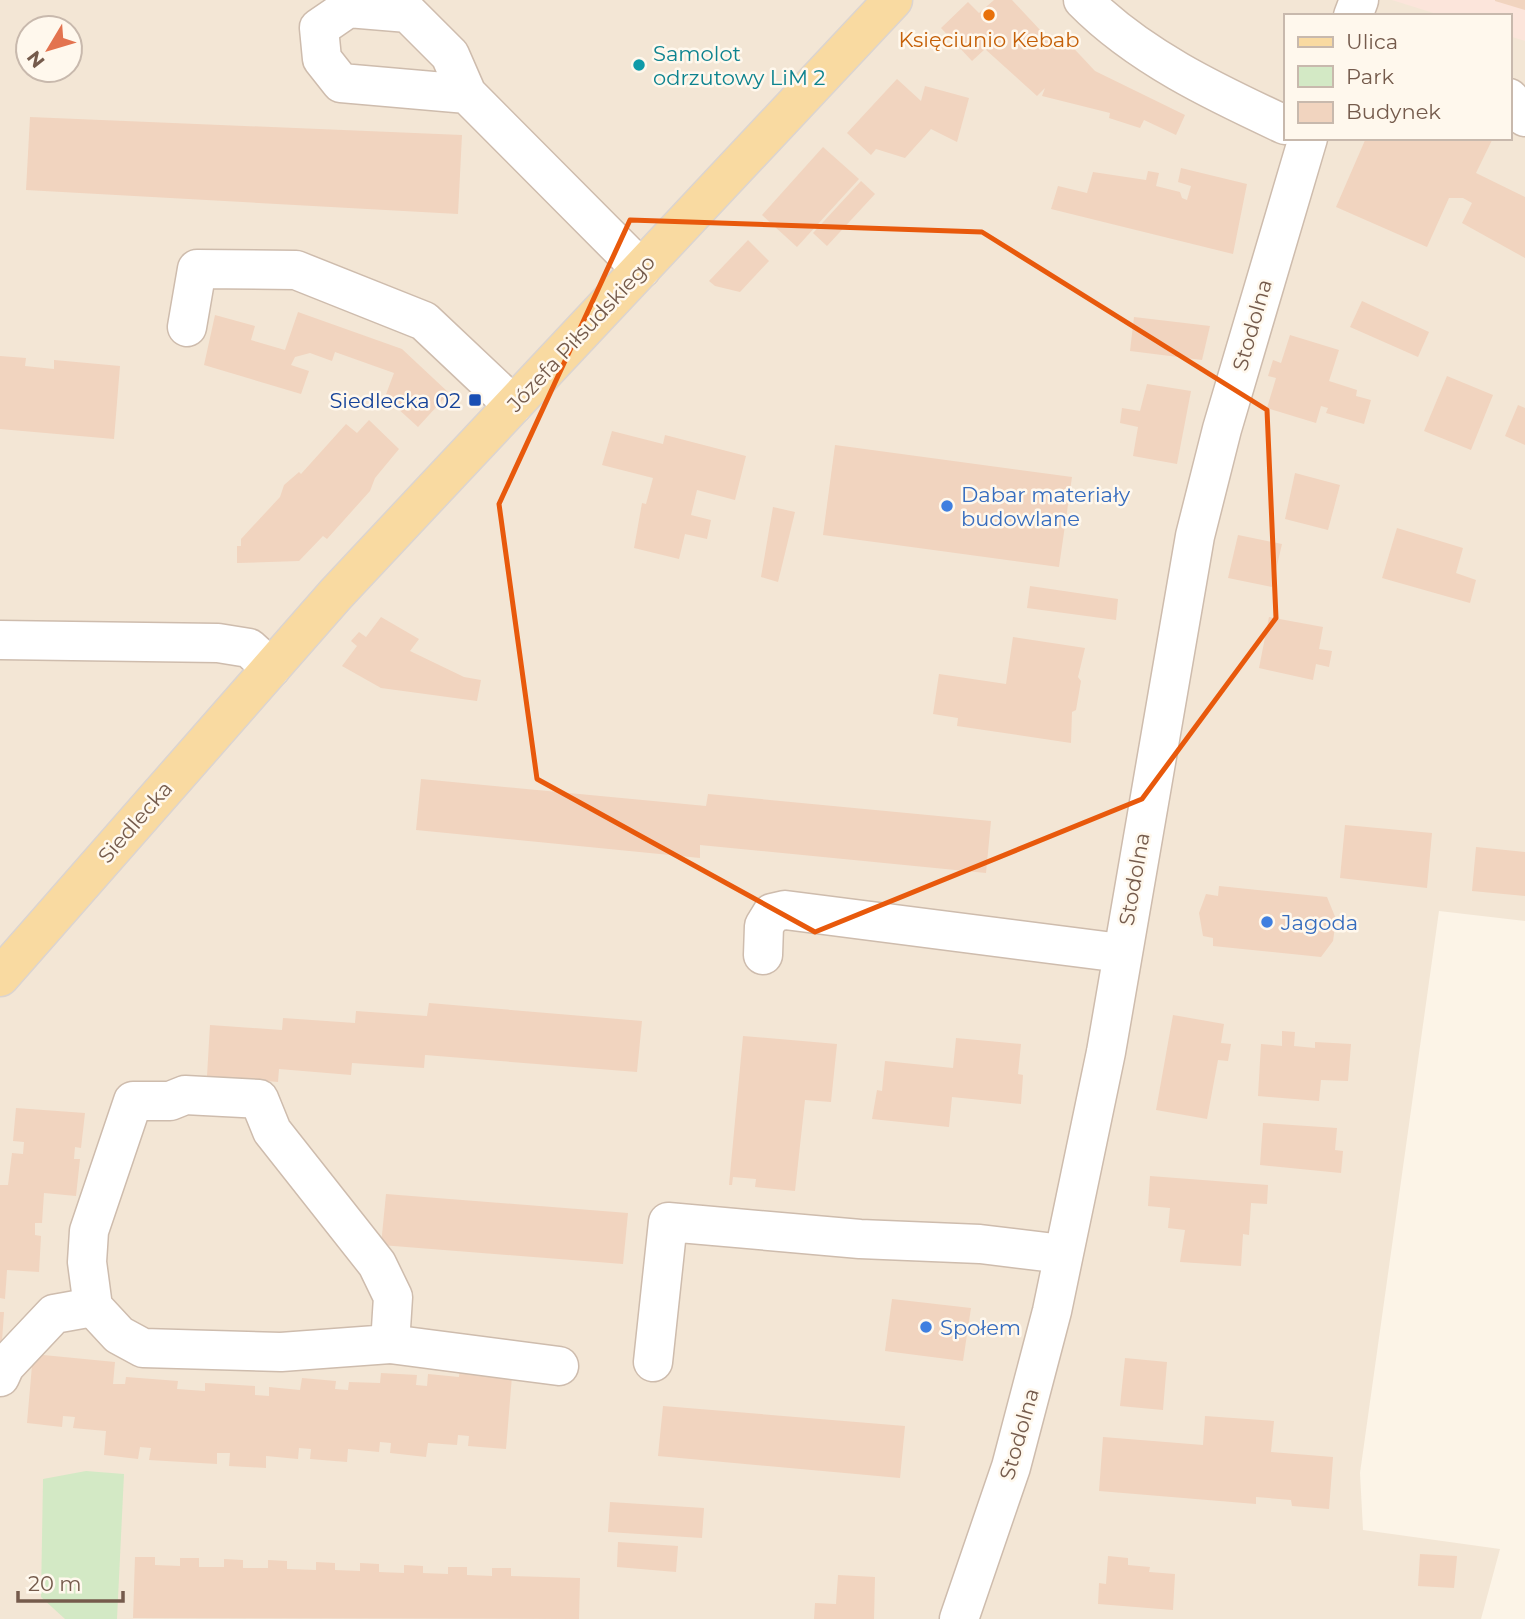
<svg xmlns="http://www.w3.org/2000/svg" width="1525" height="1619" font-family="Montserrat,sans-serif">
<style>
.residential{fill:#f3e6d5;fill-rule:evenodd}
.commercial{fill:#fce5db}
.green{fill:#d3e9c5}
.building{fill:#f1d4bf}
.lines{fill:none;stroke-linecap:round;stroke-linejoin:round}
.minor-casing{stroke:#cebcad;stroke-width:41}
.major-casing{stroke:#dbd4d0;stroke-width:41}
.minor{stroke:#fff;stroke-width:38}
.major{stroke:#f9daa1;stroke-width:38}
.marked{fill:none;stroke:#e8590c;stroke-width:5;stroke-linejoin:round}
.food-dot{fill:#e8710a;stroke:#fff8ed;stroke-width:2.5}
.culture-dot{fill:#0f9aa8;stroke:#fff8ed;stroke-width:2.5}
.transit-dot{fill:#1a4fb4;stroke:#fff8ed;stroke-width:2.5}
.shop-dot{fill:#3f7fe0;stroke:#fff8ed;stroke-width:2.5}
.labels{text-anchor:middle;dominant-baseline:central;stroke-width:5;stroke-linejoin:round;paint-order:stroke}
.food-label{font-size:21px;fill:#c56008;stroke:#fff8ed}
.culture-label{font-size:21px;fill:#0d838f;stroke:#fff8ed;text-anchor:start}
.street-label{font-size:21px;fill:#755b4c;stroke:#fff8ed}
.transit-label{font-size:21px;fill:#164399;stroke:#fff8ed;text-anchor:end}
.shop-label{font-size:21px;fill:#366cbe;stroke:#fff8ed;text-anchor:start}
</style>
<rect width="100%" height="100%" fill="#fcf4e7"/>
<path class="residential" d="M0,0H1525V921L1439,911L1360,1473L1363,1530L1500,1549L1481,1619H0ZM1285,16H1509V138H1285ZM28,28H70V70H28Z"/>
<path class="commercial" d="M1392,0H1525V41L1509,36V16H1443Z"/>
<path class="green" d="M86,1471L124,1474L117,1619H65L41,1597L43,1479Z"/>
<g class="building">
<path d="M994,0H1012L1056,47L1065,39L1095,71L1185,115L1176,135L1144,120L1140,128L1109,118L1110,113L1042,96L1045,88L1037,96L985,49L972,61L941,28L968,2L979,13Z"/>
<path d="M1495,0H1525V10L1495,1Z"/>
<path d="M897,79L921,101L925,86L969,98L957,142L931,129L905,158L876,149L871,155L847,133Z"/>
<path d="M30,117L462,135L458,214L26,190Z"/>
<path d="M1366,138H1493L1476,173L1525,197V258L1462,223L1472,203L1463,198H1449L1427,247L1336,207Z"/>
<path d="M823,147L859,179L797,247L762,215Z"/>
<path d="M1181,168L1247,184L1233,254L1051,209L1058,186L1087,193L1093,172L1146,180L1148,171L1159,173L1156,186L1180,192L1182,198L1187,200L1191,186L1178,182Z"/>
<path d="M861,181L875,194L827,246L813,233Z"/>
<path d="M748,240L769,261L740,292L715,286L709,281Z"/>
<path d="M1362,301L1429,332L1418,357L1350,327Z"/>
<path d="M298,312L402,349L449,393L418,427L385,397L394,373L335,352L332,361L310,353L295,357L291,365L309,371L301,394L204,365L215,315L255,326L251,340L285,350Z"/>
<path d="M1134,317L1210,326L1202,360L1130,351Z"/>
<path d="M1290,335L1339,350L1329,381L1357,390L1356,396L1371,400L1364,424L1326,413L1328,408L1321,406L1316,423L1267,408L1276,378L1268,376L1273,360L1281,363Z"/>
<path d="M0,356L26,358L25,366L54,369V360L120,366L114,439L0,429Z"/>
<path d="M1447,376L1493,395L1471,450L1424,431Z"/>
<path d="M1147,384L1191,391L1177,464L1133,456L1138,427L1120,423L1122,408L1140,411Z"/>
<path d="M1518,405L1525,408V445L1505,436Z"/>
<path d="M369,420L399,449L375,478L370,491L327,539L323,536L299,561L237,563V546H241V539L280,497L284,485L299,472L301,474L346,424L357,433Z"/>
<path d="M612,431L663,444L665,435L746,456L735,500L697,490L691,515L711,520L707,539L685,534L679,559L634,548L642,503L646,504L653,478L602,465Z"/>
<path d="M835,445L1072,477L1059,567L823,535Z"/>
<path d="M1295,473L1340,485L1328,530L1285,519Z"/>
<path d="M773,507L795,512L778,582L761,577Z"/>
<path d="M1397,528L1463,548L1456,573L1476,580L1470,603L1382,578Z"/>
<path d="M1238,535L1282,544L1272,587L1228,578Z"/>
<path d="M1030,586L1118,599L1116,620L1027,608Z"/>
<path d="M381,617L419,639L410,651L464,677L481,680L477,701L381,688L342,666L357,646L351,641L359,632L366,637Z"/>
<path d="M1269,617L1323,627L1319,649L1332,651L1329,667L1316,664L1313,680L1259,668Z"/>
<path d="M1013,637L1085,648L1078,677L1081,681L1076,710L1072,712L1071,743L957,726L958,718L933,714L939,674L1006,684Z"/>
<path d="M421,779L706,806L708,794L991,821L986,873L700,845V858L416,830Z"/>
<path d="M1345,825L1432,833L1427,888L1340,878Z"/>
<path d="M1476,847L1525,852V896L1472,891Z"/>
<path d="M1219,886L1327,897L1336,919L1333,941L1321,957L1213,946V938L1203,936L1199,913L1206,894L1218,896Z"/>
<path d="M429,1003L642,1021L637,1072L425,1055L424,1068L352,1063L351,1075L279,1069L278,1082L207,1076L210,1025L282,1030L283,1018L355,1023L356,1011L427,1016Z"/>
<path d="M1173,1015L1224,1024L1221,1043L1231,1044L1228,1061L1218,1060L1207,1119L1156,1110Z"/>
<path d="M1282,1031L1295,1032L1294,1046L1315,1048V1042L1351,1044L1348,1081L1321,1080L1319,1101L1258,1096L1261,1044L1282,1046Z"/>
<path d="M743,1036L837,1044L831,1102L805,1100L795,1191L755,1187L756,1179L733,1177L732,1185H729Z"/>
<path d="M956,1038L1021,1044L1018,1074L1023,1075L1021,1104L952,1097L949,1127L872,1119L877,1090L882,1091L885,1061L953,1068Z"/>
<path d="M16,1108L85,1113L81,1148L75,1147L74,1159H80L76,1196L44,1193L42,1223H35V1235L41,1236L39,1272L7,1270L5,1299L0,1298V1185H8L12,1153L23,1154L24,1142L13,1141Z"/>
<path d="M1263,1123L1337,1128L1335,1150L1343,1151L1341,1173L1260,1165Z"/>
<path d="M1150,1176L1268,1185L1267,1204L1251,1203L1249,1235L1243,1234L1241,1266L1180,1262L1185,1230L1168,1228L1170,1208L1148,1206Z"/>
<path d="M386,1194L628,1213L623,1264L381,1245Z"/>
<path d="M892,1299L971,1308L963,1361L885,1351Z"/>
<path d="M0,1312H4L2,1341H0Z"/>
<path d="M33,1354L115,1362L113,1384H125L126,1377L178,1381L177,1389L205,1391V1383L255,1386V1395L269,1396V1387L300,1390L302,1378L336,1381L335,1389L348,1390L349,1382L380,1383L381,1373L417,1375L416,1385L427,1386L428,1374L459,1377L460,1366L512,1376L506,1449L468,1446L469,1436L458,1435L457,1445L428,1443L426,1457L390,1453L391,1443L380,1442L379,1452L348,1449L347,1462L310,1459L311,1449L299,1448L298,1459L266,1456V1468L229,1466L230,1453H217V1464L149,1460L151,1448L140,1447L138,1459L104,1455L106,1431L73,1428L75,1417L63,1416L62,1427L27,1423Z"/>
<path d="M1125,1358L1167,1362L1163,1410L1120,1406Z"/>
<path d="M663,1406L905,1426L900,1478L658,1456Z"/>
<path d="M1205,1416L1274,1421L1271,1452L1333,1457L1329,1509L1292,1506L1291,1500L1256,1497V1504L1099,1491L1103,1437L1203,1445Z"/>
<path d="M610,1502L704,1508L702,1538L608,1532Z"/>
<path d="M618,1542L678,1546L676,1572L617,1567Z"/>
<path d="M1420,1554L1457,1556L1454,1588L1418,1586Z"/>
<path d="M1108,1556L1128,1558V1565L1150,1567L1149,1572L1175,1574L1173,1610L1098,1604L1099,1583L1106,1584Z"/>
<path d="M135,1557H155V1565L180,1566V1558H199V1567H224V1559L243,1560V1568H268V1560L287,1561V1569L316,1570V1562L335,1563V1570L360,1571V1563L379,1564V1572L404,1573V1565L423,1566V1573L448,1574V1567H467V1575L492,1576V1568H511V1576L580,1578L579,1619L133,1618Z"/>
<path d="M838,1575L875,1577L874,1619H814L815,1603L836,1604Z"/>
</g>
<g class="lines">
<defs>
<g id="minor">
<path d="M1083,0C1138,56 1214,92 1285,125"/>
<path d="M1353,16L1359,0"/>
<path d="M467,94L341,83L322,59L319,28L348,8L408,13L450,55L467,94L641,269"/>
<path d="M1509,98L1525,117"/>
<path d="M187,327L197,269L296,270L424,321L513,405"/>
<path d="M0,640L218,643L249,648L271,668"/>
<path d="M763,955L764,926L772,913L785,910L1121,953"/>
<path d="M185,1095L259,1099L272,1131L377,1264L393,1297L390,1344L281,1352L143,1348L119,1335L93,1307L87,1262L89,1231L133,1101H170Z"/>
<path d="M390,1344L559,1366"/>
<path d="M653,1362L668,1222L860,1239L980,1244L1063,1254"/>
<path d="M0,1377L5,1366L54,1314L93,1307"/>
<path d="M959,1619L1011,1467L1052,1311L1106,1052L1195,536L1222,429L1308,138"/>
</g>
<path id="major" d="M0,977L336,594L893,0"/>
</defs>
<use href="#minor" class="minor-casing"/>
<use href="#major" class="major-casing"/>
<use href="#minor" class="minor"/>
<use href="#major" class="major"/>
</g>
<path class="marked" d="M630,220L982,232L1267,410L1276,618L1142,799L815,932L537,779L499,504Z"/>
<circle class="food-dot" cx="989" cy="15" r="7"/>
<circle class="culture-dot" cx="639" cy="65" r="7"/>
<rect class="transit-dot" x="468" y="393" width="14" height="14" rx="3.5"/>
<g class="shop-dot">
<circle cx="947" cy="506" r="7"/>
<circle cx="1267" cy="922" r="7"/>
<circle cx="926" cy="1327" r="7"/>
</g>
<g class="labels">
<g class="food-label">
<text x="989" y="39">Księciunio Kebab</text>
</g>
<g class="culture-label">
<text x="653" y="53">Samolot<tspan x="653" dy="24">odrzutowy LiM 2</tspan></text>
</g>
<g class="street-label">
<text transform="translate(1252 325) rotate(-74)">Stodolna</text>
<text transform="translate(581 333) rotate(-47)">Józefa Piłsudskiego</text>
<text transform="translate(135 822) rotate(-49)">Siedlecka</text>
<text transform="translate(1134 879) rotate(-80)">Stodolna</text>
<text transform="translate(1019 1434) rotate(-74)">Stodolna</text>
</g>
<g class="transit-label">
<text x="461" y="400">Siedlecka 02</text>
</g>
<g class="shop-label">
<text x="961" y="494">Dabar materiały<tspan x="961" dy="24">budowlane</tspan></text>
<text x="1281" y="922">Jagoda</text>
<text x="940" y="1327">Społem</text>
</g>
</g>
<rect x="1284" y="14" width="228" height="126" fill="#fff8ed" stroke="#c8b9ad" stroke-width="2"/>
<rect x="1298" y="37" width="35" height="10" fill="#f9daa1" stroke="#c8b9ad" stroke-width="2"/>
<text x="1346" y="49" font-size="21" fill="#755b4c">Ulica</text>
<rect x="1298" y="66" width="35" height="21" fill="#d3e9c5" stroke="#c8b9ad" stroke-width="2"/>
<text x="1346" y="84" font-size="21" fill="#755b4c">Park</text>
<rect x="1298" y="102" width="35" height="21" fill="#f1d4bf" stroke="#c8b9ad" stroke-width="2"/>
<text x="1346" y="119" font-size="21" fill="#755b4c">Budynek</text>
<g transform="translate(49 49) rotate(232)"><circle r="33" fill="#fff8ed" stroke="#c8b9ad" stroke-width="2"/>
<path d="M0-5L12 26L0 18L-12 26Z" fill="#e3734f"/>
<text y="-10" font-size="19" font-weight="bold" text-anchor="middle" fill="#755b4c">N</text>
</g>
<path d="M18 1591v10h105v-10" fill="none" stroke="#755b4c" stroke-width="3.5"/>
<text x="28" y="1591" font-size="21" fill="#755b4c" stroke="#fff8ed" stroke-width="5" paint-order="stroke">20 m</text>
</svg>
